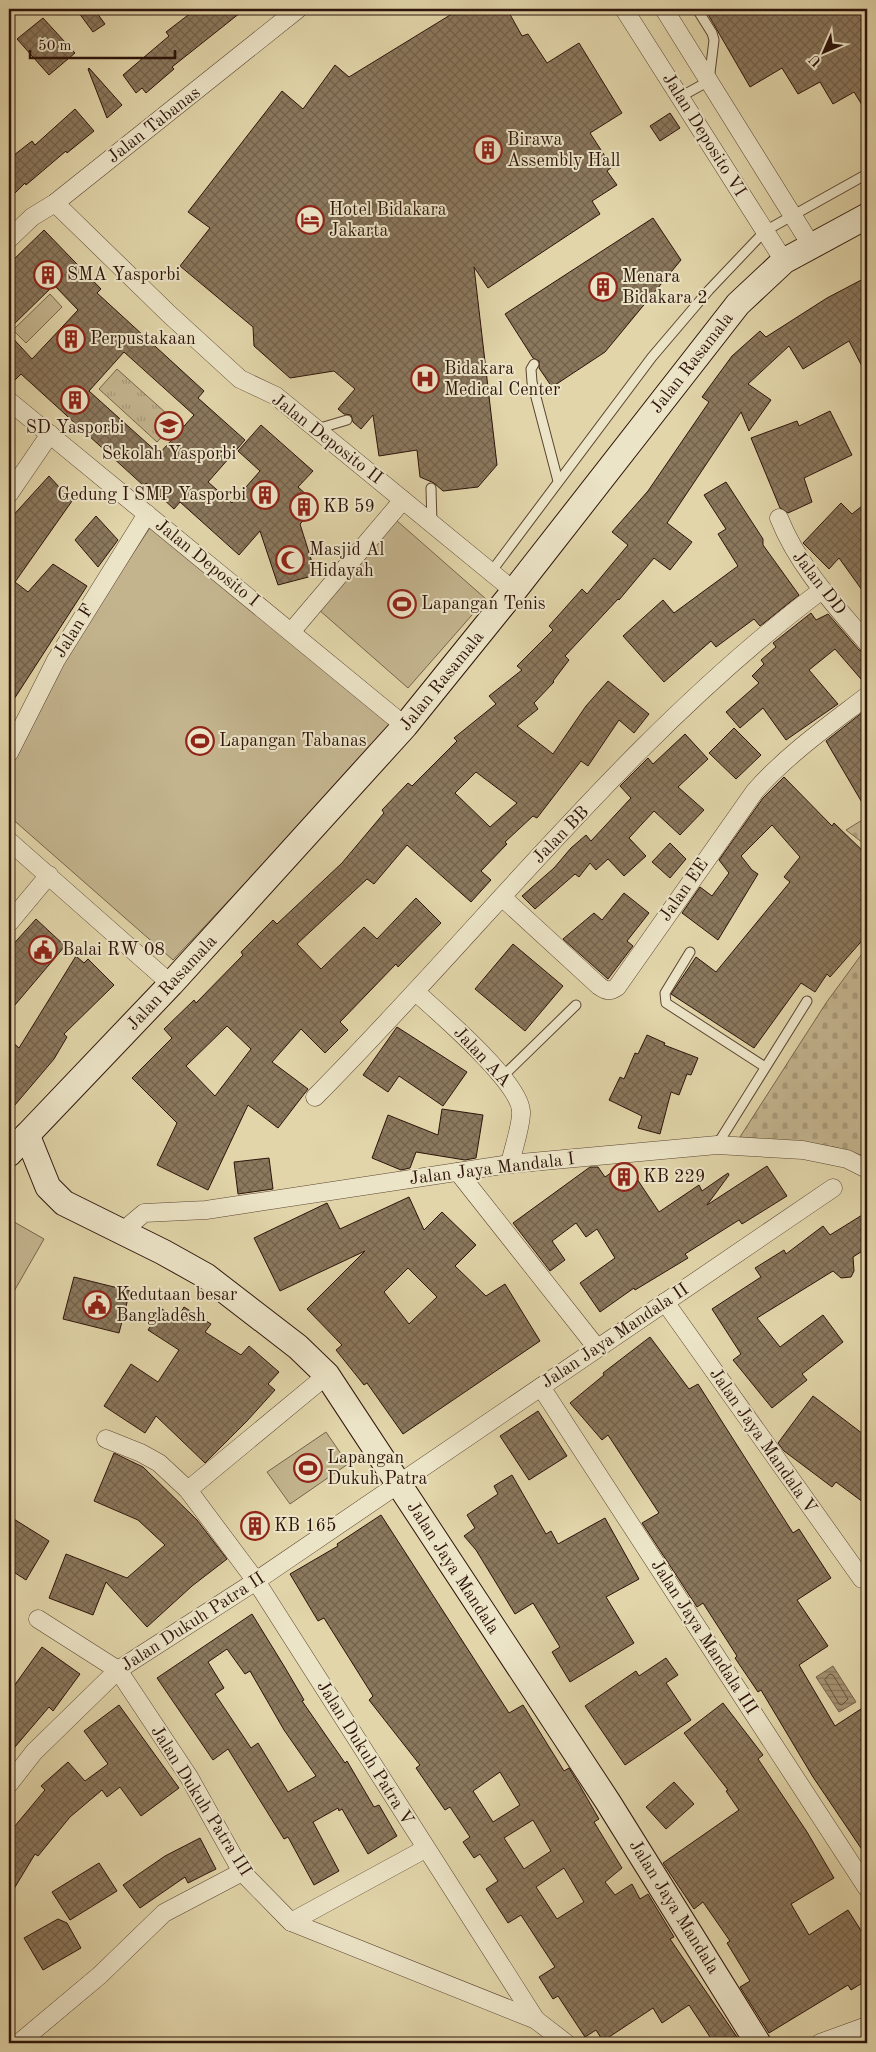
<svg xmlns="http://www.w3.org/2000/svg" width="876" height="2052" font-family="'Old Standard TT',serif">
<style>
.green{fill:#c3b48e;stroke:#78644c}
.cemetery{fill:url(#cemetery-stones);stroke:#78644c}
.park{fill:url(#park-tufts);stroke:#78644c}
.water{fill:url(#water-rules);stroke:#756049}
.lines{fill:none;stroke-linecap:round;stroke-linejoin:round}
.shore{stroke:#69543f;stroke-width:1}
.building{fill:url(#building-cross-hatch);stroke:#2e140b;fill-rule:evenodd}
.lane-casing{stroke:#5b4432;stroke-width:11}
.street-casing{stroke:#5b4432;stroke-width:19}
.secondary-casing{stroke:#2e140b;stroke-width:27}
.lane{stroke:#ece4c7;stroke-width:9}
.street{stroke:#ece4c7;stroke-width:18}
.secondary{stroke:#ece4c7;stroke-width:25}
.labels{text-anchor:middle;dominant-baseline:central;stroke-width:4;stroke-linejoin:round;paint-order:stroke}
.street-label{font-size:18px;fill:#2e140b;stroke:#ece4c7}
.poi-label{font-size:18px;fill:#2e140b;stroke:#ece4c7;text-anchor:start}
</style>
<defs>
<pattern id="cemetery-stones" width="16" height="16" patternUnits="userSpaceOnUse" patternTransform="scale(1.25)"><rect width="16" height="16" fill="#c3b48e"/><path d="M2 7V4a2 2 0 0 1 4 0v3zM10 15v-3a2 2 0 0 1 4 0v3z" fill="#a89a79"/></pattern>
<pattern id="park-tufts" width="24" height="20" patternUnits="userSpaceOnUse" patternTransform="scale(1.25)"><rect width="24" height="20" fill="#c3b48e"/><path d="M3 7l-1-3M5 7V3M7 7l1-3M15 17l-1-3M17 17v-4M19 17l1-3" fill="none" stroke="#a89a79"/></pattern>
<pattern id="water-rules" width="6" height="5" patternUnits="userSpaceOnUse" patternTransform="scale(1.25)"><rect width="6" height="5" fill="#a49373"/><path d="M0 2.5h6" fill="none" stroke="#86775d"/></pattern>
<pattern id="building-cross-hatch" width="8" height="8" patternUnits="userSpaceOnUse" patternTransform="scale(1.25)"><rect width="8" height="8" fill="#8b785d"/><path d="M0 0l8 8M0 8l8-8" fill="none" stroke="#72614b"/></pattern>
</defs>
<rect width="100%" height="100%" fill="#e1d5a9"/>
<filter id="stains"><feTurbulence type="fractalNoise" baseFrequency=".004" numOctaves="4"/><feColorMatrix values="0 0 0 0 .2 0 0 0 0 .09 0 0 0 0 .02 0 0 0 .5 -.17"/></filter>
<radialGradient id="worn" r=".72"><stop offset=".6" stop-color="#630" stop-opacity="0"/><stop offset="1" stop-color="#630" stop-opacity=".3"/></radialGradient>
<g class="green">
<path d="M50,294L62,307L26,343L13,330Z"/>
<path d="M157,517L401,717L173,960L9,816V765L57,669Z"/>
<path d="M396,520L486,599L408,688L318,609Z"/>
<path d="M9,1219L44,1239L9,1300Z"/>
<path d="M326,1432L348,1464L290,1504L267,1472Z"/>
</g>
<g class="cemetery">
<path d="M867,817V846L846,830Z"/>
<path d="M867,947V1157L834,1147L740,1137L826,1003Z"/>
</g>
<path class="park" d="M117,369L176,422L157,442L99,389Z"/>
<path class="water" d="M833,1666L856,1702L839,1712L816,1677Z"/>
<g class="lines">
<path class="shore" d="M830,1674L833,1675L848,1699L842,1705L839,1704L825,1680Z"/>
</g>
<g class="building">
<path d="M76,9H94L105,24L93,32Z"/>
<path d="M196,9H245L172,67L174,69L146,93L142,88L136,93L123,75L169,36L166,32Z"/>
<path d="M460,9H507L522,36L528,34L547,63L579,43L622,113L590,133L612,167L607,171L617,185L592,201L600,214L488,288L474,267L497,465L478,487L443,491L434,483L420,477L417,450L379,456L373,415L361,429L353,422L351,415L344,414L338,409L355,389L334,371L290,378L254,346L253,327L180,266L210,228L188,212L282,91L303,109L335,65L349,77Z"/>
<path d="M705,9H867V113L854,92L833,104L820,82L798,94L782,68L750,87Z"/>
<path d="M43,18L75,53L49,75L17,39Z"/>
<path d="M89,68L122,105L107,118L88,69Z"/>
<path d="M75,109L94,131L67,153L66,151L26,185L25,183L9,199V159L32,141L35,145Z"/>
<path d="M670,113L680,128L660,141L650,126Z"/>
<path d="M653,218L681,260L605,352L552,387L539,368V361L533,358L505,314Z"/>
<path d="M44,230L101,289L97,293L204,391L198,398L245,440L208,482L232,503L260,471L238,451L261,425L313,471L298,487L318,505L300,524L316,575L278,585L260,531L239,555L180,502L174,509L146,483L144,486L21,374L9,386V334L32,359L78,310L54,285L9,329V264ZM124,352L194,415L159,454L89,391Z"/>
<path d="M867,277V376L849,341L803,369L789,346L748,384L771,400L749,431L741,412L667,523L692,542L670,570L654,558L619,600L618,599L565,656L569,660L553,681L554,682L534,703L538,709L517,726L553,754L586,706L608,681L649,714L634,733L619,720L588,766L581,761L537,818L533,816L505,842L507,844L481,871L491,880L471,902L407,845L374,884L367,879L297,944L321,969L364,927L377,939L416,898L441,923L398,967L396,964L340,1022L348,1030L325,1053L301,1029L272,1062L308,1089L278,1128L248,1105L208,1190L157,1165L177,1123L132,1078L172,1038L164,1029L194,1000L196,1003L243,955L241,952L273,920L277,924L342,863L384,813L382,810L408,783L412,786L457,741L454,738L496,704L489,696L522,670L517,666L553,630L549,626L582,589L587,594L628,545L612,532L648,491L709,402L702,397L732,356L760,331L766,337L827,298ZM476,772L517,803L490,827L455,793ZM227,1026L251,1049L215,1096L186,1066Z"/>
<path d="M830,411L852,455L804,478L812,502L788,513L780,508L751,438L797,421L799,426Z"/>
<path d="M49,476L72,501L15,582L28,592L53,564L87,586L9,707V520Z"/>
<path d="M726,482L763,539V545L799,595L760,626L754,619L716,647L711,641L664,682L623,636L663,600L674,613L738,566L718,534L726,529L704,495Z"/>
<path d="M867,502V597L839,558L829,569L803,543L841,503L852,514Z"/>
<path d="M96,516L118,540L98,567L75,540Z"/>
<path d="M811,613L816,620L828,614L859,650L867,653V686L835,649L809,670L838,704L786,740L763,708L740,728L726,712L759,683L752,676L764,664L761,660L776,647L773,643Z"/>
<path d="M863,712L867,719V811L826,741Z"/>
<path d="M734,728L761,755L736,779L709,753Z"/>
<path d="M685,734L708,759L678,787L704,810L680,835L654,811L629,838L646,856L624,876L608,859L596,870L590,863L579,877L575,874L535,909L522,896L554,868L571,848L586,835L591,841L631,798L620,786L648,758L653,764Z"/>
<path d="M784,777L832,826L834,823L867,855V935L830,977L827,974L815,992L801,983L754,1048L671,994L696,957L716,972L790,882L784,877L800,857L772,825L741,856L752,870L758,874L718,940L682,913L700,887L712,896L729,873L719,860L763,798Z"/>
<path d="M670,843L686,859L670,878L652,862Z"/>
<path d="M624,893L649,913L627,941L633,946L608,979L563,939L594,913L602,920Z"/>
<path d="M36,919L65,946L9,1012V949Z"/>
<path d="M513,944L563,986L525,1031L475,989Z"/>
<path d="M76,956L84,963L88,959L114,985L64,1034L67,1037L54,1059L9,1112V1039L19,1048Z"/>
<path d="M397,1027L467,1072L443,1106L399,1076L388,1092L363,1075Z"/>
<path d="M647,1035L665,1043L664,1045L698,1058L691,1075L687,1074L679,1095L671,1092L660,1134L638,1128L642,1116L609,1100L620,1077L624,1079L635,1053L638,1054Z"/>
<path d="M442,1109L483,1115L476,1158L465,1160L416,1152L410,1168L401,1170L372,1158L388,1115L438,1135Z"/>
<path d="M269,1158L273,1189L238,1194L234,1162Z"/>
<path d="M624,1164H627L659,1212L699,1185L702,1191L728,1173L729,1175L707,1205L767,1166L787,1196L742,1224L739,1220L685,1254L688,1258L635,1290L634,1288L600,1312L580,1283L615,1258L597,1229L586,1237L576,1223L552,1241L565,1260L550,1271L513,1223L590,1167H598L605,1177Z"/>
<path d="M409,1197L424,1230L442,1212L476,1245L455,1266L486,1296L505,1284L540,1341L403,1434L367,1383L364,1385L336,1350L342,1345L307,1309L365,1251L280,1291L254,1238L327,1203L340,1229ZM408,1268L437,1297L409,1324L384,1292Z"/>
<path d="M867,1212V1248L853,1257L854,1271L851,1277L841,1278L833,1271L757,1318L780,1347L823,1315L843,1342L802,1374L807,1380L772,1408L733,1360L741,1354L712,1309L761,1277L755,1268L784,1250L786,1254L823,1226L830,1235Z"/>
<path d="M74,1277L130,1291L119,1333L63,1319Z"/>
<path d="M184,1307L211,1324L205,1332L241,1355L249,1346L279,1372L268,1384L275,1390L247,1421L205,1463L156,1416L145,1433L104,1406L131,1364L158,1382L179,1350L148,1330L162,1309L177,1319Z"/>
<path d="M650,1337L689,1389L698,1384L793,1533L799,1529L831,1578L797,1600L828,1646L799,1665L835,1726L867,1705V1857L813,1777L761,1690L758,1692L735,1658L737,1656L703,1603L697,1607L642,1523L659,1513L608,1435L602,1440L570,1403L604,1375L603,1373Z"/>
<path d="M813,1396L867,1437V1505L836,1482L832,1487L784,1451L778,1443Z"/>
<path d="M538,1411L567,1456L529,1480L500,1436Z"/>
<path d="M114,1453L143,1467L197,1520L227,1559L192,1586L147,1627L106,1582L93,1615L49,1598L66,1554L127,1578L165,1545L138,1520L94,1501Z"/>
<path d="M512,1475L546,1534L551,1531L558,1544L605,1518L639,1579L606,1597L634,1643L570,1682L552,1652L560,1647L533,1603L515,1614L476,1550L464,1536L475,1528L467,1515L498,1494L494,1486Z"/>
<path d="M256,1511L269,1530L254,1540L241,1521Z"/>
<path d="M381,1515L509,1713L523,1705L564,1771L569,1768L580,1786L599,1819L594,1822L622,1868L605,1882L615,1895L632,1884L640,1899L648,1894L674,1937L670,1939L737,2037L728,2043H714L689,2005L662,2023L653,2008L603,2041L596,2030L585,2037L558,1996L553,1999L539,1977L555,1967L521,1915L508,1923L486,1889L498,1881L480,1854L474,1858L463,1842L470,1837L450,1807L445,1810L416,1768L420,1765L369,1700L373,1696L324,1618L318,1621L290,1574L338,1546L337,1544ZM500,1772L520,1805L493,1822L473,1791ZM533,1820L551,1851L524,1869L504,1838ZM564,1868L584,1902L557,1919L536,1887Z"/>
<path d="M9,1516L49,1541L26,1580L9,1569Z"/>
<path d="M252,1614L284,1666L304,1700L302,1701L345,1763L347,1761L374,1807L379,1805L397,1836L368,1854L342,1809L339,1811L338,1808L313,1822L339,1871L314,1885L288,1837L284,1839L228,1749L213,1760L157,1678ZM227,1649L245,1674L250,1671L284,1730L316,1776L288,1792L258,1743L251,1748L215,1694L224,1688L208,1662Z"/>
<path d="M42,1647L80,1674L53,1711L49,1707L9,1754V1693Z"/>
<path d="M666,1658L678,1675L666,1683L691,1720L625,1765L585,1706L636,1671L639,1676Z"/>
<path d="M723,1703L763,1755L758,1759L807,1832L834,1878L791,1904L809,1935L848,1910L867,1940V1980L851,1990L848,1985L769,2033L740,1987L750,1981L727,1943L730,1941L703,1902L694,1909L663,1863L739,1810L726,1791L728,1790L684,1733Z"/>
<path d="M119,1705L179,1788L141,1816L120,1787L107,1797L102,1790L70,1817L38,1856L35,1854L9,1897V1833L45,1790L41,1786L68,1762L85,1781L108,1764L84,1731Z"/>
<path d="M674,1782L694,1804L666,1829L646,1807Z"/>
<path d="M200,1838L216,1869L188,1883L185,1877L140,1908L123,1885L165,1856Z"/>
<path d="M99,1863L117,1891L70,1920L52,1892Z"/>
<path d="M58,1919L67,1923L81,1948L43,1970L24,1938Z"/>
</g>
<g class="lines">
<defs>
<g id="lane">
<path d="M680,97L709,81L714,40L712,33L697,9"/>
<path d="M534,364L531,369L532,382L558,481"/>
<path d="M317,429L347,420"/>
<path d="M431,488L432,524"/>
<path d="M491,572L652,357L709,290L765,231L867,174"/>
<path d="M690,952L665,993L666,1003L765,1067"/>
<path d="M502,1077L576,1005"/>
<path d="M717,1145L807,1001"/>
</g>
<g id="street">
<path d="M624,9L784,261"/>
<path d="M664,9L811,245"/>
<path d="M55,203L169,314L240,379L276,396L514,591"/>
<path d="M9,239L32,217L55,203L298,9"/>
<path d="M9,401L405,726"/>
<path d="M9,494L50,434"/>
<path d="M779,518C798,566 834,604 867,643"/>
<path d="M291,632L403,500"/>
<path d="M9,753L56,660L147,514"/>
<path d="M9,841L171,984"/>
<path d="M503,898L599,986C606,991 610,992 617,987L755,791C788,754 828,726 867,696"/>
<path d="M9,923L49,875"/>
<path d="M417,993C440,1014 519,1081 521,1111C522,1124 513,1149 510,1164"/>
<path d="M315,1097C482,929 632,732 822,590"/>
<path d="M458,1172L597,1348"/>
<path d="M128,1235L131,1224L144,1213L206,1210L510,1164L717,1145L803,1150L847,1159L867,1169"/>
<path d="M665,1302L862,1579"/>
<path d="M541,1387L867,1888"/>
<path d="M106,1439L141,1453L159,1463L188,1490L256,1581L536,2020"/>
<path d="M188,1490L327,1375"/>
<path d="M38,1619L118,1670L189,1777L242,1872L291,1922L536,2020L566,2043"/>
<path d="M9,1784L34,1752L118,1670L256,1581L833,1188"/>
<path d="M291,1922L425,1849"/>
<path d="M19,2043L100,1975L164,1913L242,1872"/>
<path d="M820,2043L867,2026"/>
</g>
<g id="secondary">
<path d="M27,1135L48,1187L64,1203L163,1252L206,1276L298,1347L327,1375L608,1802L758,2043"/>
<path d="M9,1154L171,984L405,726L514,591L738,304L784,261L867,216"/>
</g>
</defs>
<use href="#lane" class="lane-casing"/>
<use href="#street" class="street-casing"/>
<use href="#secondary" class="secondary-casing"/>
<use href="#lane" class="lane"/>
<use href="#street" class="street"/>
<use href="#secondary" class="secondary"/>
</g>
<defs>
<symbol id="building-ring" viewBox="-11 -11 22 22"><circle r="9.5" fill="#ece4c7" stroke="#8f2418" stroke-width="1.5"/><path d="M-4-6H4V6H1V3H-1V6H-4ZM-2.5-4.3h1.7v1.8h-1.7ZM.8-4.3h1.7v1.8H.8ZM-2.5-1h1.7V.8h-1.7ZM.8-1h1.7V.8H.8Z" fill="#8f2418"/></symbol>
<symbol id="hotel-ring" viewBox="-11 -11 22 22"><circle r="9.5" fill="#ece4c7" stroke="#8f2418" stroke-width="1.5"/><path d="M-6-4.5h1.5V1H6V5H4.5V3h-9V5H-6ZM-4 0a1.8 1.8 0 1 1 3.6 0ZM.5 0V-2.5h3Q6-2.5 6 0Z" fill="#8f2418"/></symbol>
<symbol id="hospital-ring" viewBox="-11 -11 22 22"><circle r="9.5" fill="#ece4c7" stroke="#8f2418" stroke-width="1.5"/><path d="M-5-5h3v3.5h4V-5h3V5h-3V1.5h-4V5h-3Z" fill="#8f2418"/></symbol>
<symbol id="school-ring" viewBox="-11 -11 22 22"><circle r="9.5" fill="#ece4c7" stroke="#8f2418" stroke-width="1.5"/><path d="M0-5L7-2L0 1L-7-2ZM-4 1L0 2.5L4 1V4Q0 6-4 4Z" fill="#8f2418"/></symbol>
<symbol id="mosque-ring" viewBox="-11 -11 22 22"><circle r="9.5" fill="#ece4c7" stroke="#8f2418" stroke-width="1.5"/><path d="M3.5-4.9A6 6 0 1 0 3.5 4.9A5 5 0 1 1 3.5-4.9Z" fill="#8f2418"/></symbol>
<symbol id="stadium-ring" viewBox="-11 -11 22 22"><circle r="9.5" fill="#ece4c7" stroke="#8f2418" stroke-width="1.5"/><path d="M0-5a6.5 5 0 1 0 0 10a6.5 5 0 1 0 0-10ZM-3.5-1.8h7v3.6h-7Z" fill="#8f2418"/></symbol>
<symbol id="civic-ring" viewBox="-11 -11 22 22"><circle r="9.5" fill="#ece4c7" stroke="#8f2418" stroke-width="1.5"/><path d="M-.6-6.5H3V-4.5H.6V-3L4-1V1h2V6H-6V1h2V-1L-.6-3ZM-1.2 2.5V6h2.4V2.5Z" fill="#8f2418"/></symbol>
</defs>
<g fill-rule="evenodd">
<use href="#building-ring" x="472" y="134" width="32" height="32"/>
<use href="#hotel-ring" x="294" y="204" width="32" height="32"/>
<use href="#building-ring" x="32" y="259" width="32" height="32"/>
<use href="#building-ring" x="587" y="271" width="32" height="32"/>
<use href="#building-ring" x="55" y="323" width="32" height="32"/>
<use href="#hospital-ring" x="409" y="363" width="32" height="32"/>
<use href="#building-ring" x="59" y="384" width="32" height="32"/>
<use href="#school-ring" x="153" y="410" width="32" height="32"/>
<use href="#building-ring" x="249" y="479" width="32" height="32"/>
<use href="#building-ring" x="288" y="491" width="32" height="32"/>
<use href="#mosque-ring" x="274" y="544" width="32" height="32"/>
<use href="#stadium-ring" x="386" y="588" width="32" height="32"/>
<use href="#stadium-ring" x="184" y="725" width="32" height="32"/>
<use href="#civic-ring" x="27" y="934" width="32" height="32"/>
<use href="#building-ring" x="608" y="1161" width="32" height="32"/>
<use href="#civic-ring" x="81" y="1289" width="32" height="32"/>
<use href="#stadium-ring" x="292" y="1452" width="32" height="32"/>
<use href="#building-ring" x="239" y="1510" width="32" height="32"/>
</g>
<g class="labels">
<g class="street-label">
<text transform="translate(154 125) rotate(-38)">Jalan Tabanas</text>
<text transform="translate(704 135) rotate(58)">Jalan Deposito VI</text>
<text transform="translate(692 363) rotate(-52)">Jalan Rasamala</text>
<text transform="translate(327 439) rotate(38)">Jalan Deposito II</text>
<text transform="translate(207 563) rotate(39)">Jalan Deposito I</text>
<text transform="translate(819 583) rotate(52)">Jalan DD</text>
<text transform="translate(74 631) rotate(-58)">Jalan F</text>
<text transform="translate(442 681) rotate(-51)">Jalan Rasamala</text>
<text transform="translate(561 835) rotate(-46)">Jalan BB</text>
<text transform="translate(684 890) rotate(-55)">Jalan EE</text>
<text transform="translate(172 983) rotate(-47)">Jalan Rasamala</text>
<text transform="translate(482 1057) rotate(47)">Jalan AA</text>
<text transform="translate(492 1169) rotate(-7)">Jalan Jaya Mandala I</text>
<text transform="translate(615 1336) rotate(-34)">Jalan Jaya Mandala II</text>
<text transform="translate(763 1441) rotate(55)">Jalan Jaya Mandala V</text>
<text transform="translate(453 1568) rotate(57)">Jalan Jaya Mandala</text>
<text transform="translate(193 1622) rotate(-33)">Jalan Dukuh Patra II</text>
<text transform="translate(704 1637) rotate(57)">Jalan Jaya Mandala III</text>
<text transform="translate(365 1753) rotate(58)">Jalan Dukuh Patra V</text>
<text transform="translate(201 1801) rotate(58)">Jalan Dukuh Patra III</text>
<text transform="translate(674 1907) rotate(58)">Jalan Jaya Mandala</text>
</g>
<g class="poi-label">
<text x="507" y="140">Birawa<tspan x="507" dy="21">Assembly Hall</tspan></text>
<text x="329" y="210">Hotel Bidakara<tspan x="329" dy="21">Jakarta</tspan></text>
<text x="67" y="275">SMA Yasporbi</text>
<text x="622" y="277">Menara<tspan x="622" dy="21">Bidakara 2</tspan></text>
<text x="90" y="339">Perpustakaan</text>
<text x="444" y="369">Bidakara<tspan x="444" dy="21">Medical Center</tspan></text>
<text x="75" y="428" text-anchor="middle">SD Yasporbi</text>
<text x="169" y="454" text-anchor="middle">Sekolah Yasporbi</text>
<text x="246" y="495" text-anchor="end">Gedung I SMP Yasporbi</text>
<text x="323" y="507">KB 59</text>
<text x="309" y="550">Masjid Al<tspan x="309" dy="21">Hidayah</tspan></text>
<text x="421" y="604">Lapangan Tenis</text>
<text x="219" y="741">Lapangan Tabanas</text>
<text x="62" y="950">Balai RW 08</text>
<text x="643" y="1177">KB 229</text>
<text x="116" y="1295">Kedutaan besar<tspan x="116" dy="21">Bangladesh</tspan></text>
<text x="327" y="1458">Lapangan<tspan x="327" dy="21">Dukuh Patra</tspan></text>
<text x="274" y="1526">KB 165</text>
</g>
</g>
<rect width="876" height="2052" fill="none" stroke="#e1d5a9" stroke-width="30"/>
<rect x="10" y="10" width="856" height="2032" fill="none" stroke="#2e140b" stroke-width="2.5"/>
<rect x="15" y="15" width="846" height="2022" fill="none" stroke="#2e140b"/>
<g transform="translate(824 52) rotate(225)" stroke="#ece4c7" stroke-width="4" paint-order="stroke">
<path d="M0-4L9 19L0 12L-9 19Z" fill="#2e140b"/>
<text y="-8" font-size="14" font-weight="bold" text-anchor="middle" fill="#2e140b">U</text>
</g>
<path d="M30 50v8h145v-8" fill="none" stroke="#2e140b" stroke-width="2.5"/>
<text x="38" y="50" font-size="15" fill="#2e140b" stroke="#ece4c7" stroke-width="4" paint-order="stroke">50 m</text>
<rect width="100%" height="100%" filter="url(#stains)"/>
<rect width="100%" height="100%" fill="url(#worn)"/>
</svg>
